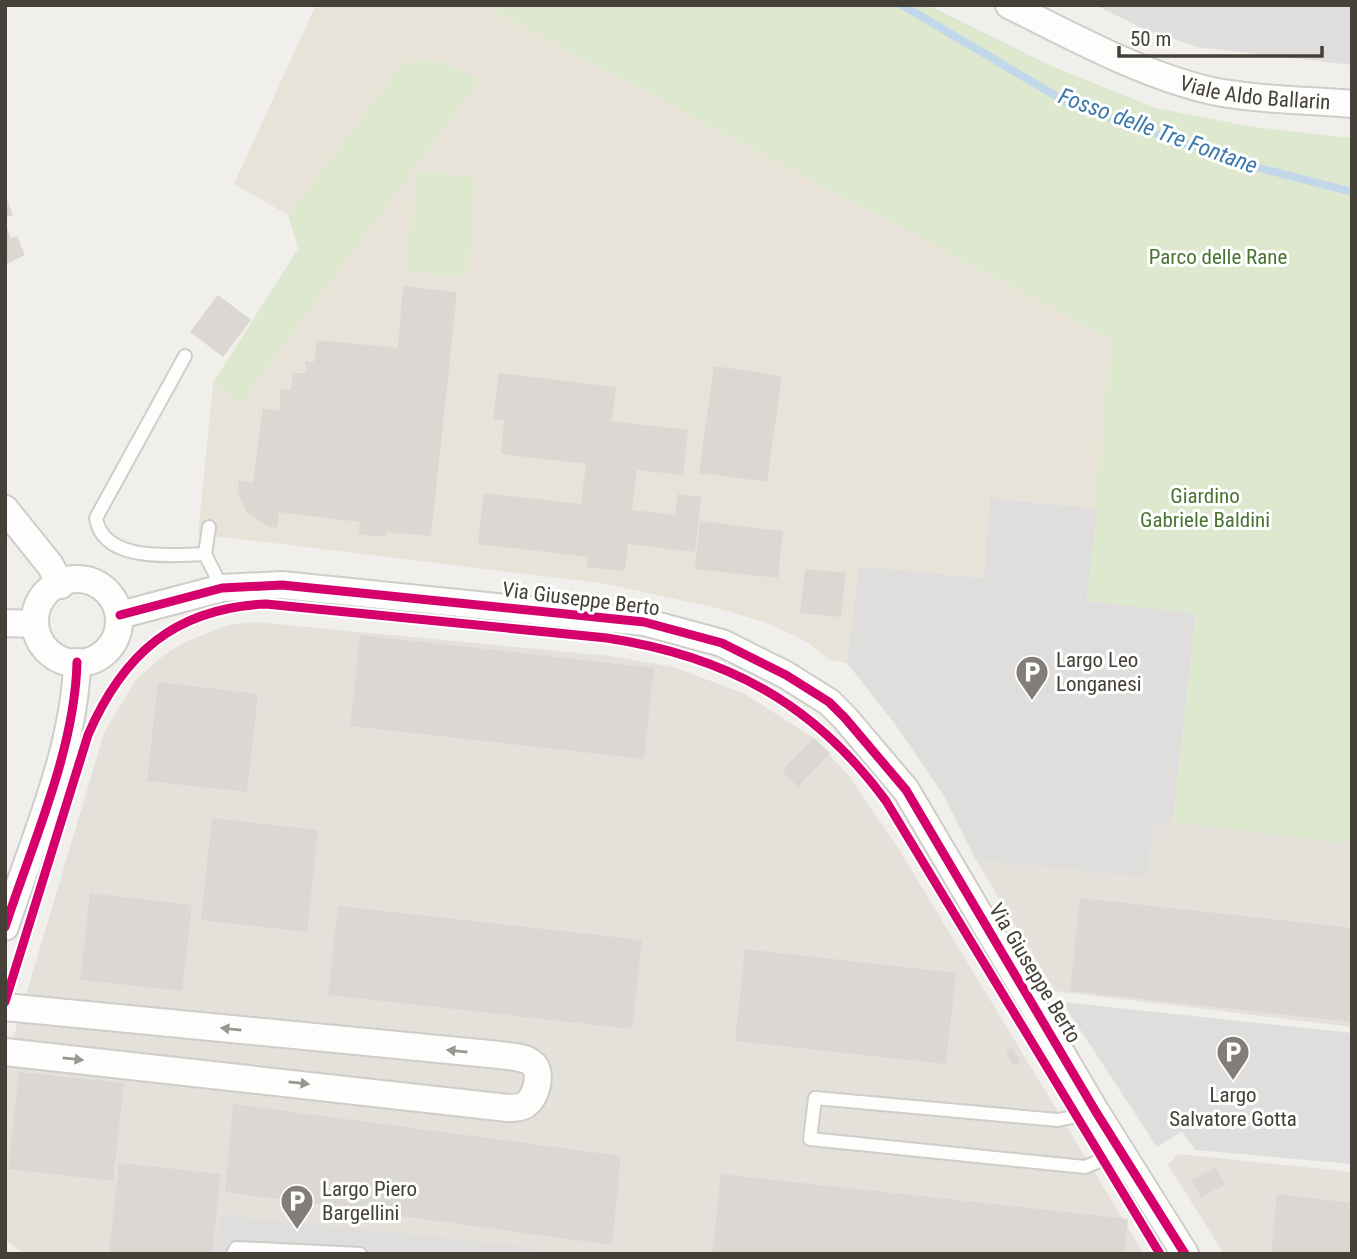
<svg xmlns="http://www.w3.org/2000/svg" width="1357" height="1259" font-family="'Roboto Condensed',sans-serif">
<style>
.residential{fill:#e4e1da}
.education{fill:#e7e3d8}
.green{fill:#dee8ce}
.parking{fill:#e0dedc}
.lines{fill:none;stroke-linecap:round;stroke-linejoin:round}
.stream{stroke:#c1d8ea;stroke-width:8}
.building{fill:#dbd8d4}
.lane-casing{stroke:#cfcdc9;stroke-width:16}
.street-casing{stroke:#cfcdc9;stroke-width:30}
.lane{stroke:#fdfdfc;stroke-width:12}
.street{stroke:#fdfdfc;stroke-width:26}
.cycleway-casing{stroke:#fff;stroke-width:13}
.cycleway{stroke:#d6006c;stroke-width:9}
.oneway{fill:#989690}
.labels{text-anchor:middle;dominant-baseline:central;stroke-width:6;stroke-linejoin:round;paint-order:stroke}
.street-label{font-size:21px;fill:#464138;stroke:#fff}
.park-label{font-size:21px;fill:#487331;stroke:#fff}
.poi-label{font-size:21px;fill:#464138;stroke:#fff;text-anchor:start}
.water-label{font-size:23px;font-style:italic;fill:#3b77a8;stroke:#fff}
</style>
<rect width="100%" height="100%" fill="#f1efeb"/>
<g class="residential">
<path d="M256,622L610,656L673,667L743,693L814,738L849,776L897,846L1144,1254H536L537,1249L219,1214L213,1254H25L5,1240V1065L104,733L135,681L164,655L185,642L228,625Z"/>
<path d="M1173,822L1352,844V1027L1055,991L976,860L1147,878L1154,825Z"/>
<path d="M1178,1154L1352,1172V1254H1224L1168,1165Z"/>
</g>
<path class="education" d="M316,5H483L1111,339L1097,508L991,498L984,578L859,566L847,663L830,660L807,642L767,623L713,607L601,583L198,534L213,383L298,249L288,215L234,184Z"/>
<g class="green">
<path d="M483,5H928L1047,64L1155,108L1254,127L1352,138V844L1173,822L1196,614L1087,602L1111,339Z"/>
<path d="M432,59L479,80L240,403L213,383L298,249L289,215L403,64Z"/>
<path d="M417,171L476,178L466,277L407,271Z"/>
</g>
<g class="parking">
<path d="M1095,5H1352V65L1198,47L1144,29Z"/>
<path d="M990,498L1097,508L1087,601L1196,613L1173,822L1154,825L1147,878L976,860L944,796L895,724L847,663L859,566L984,578Z"/>
<path d="M1062,1002L1352,1033V1164L1195,1150L1182,1131L1157,1147Z"/>
<path d="M219,1214L537,1248L536,1254H213Z"/>
</g>
<g class="lines">
<path class="stream" d="M902,5L1068,103L1241,163L1352,192"/>
</g>
<g class="building">
<path d="M5,195L13,215L5,218Z"/>
<path d="M5,223L11,238L17,236L25,255L5,265Z"/>
<path d="M403,286L457,292L431,536L386,532L385,537L358,534L360,522L279,512L277,528L267,526L247,512L237,491L239,480L253,483L263,408L279,411L281,389L291,390L293,373H306L305,361L314,362L317,340L398,348Z"/>
<path d="M218,295L251,320L223,357L190,332Z"/>
<path d="M714,366L782,376L767,482L699,473Z"/>
<path d="M499,373L616,387L612,421L688,430L683,475L637,470L632,510L675,515L678,494L701,497L695,552L628,544L625,571L587,567V557L478,544L484,493L581,504L586,464L501,454L504,420L493,419Z"/>
<path d="M700,521L783,531L778,578L695,569Z"/>
<path d="M805,569L846,573L841,617L800,613Z"/>
<path d="M360,635L654,668L644,759L350,726Z"/>
<path d="M158,682L258,694L247,792L147,781Z"/>
<path d="M814,738L830,753L798,787L782,771Z"/>
<path d="M212,818L318,830L307,932L201,920Z"/>
<path d="M90,893L192,905L182,991L80,980Z"/>
<path d="M1080,898L1352,928V1022L1070,991Z"/>
<path d="M338,906L642,940L632,1029L328,995Z"/>
<path d="M745,949L956,973L946,1064L735,1041Z"/>
<path d="M1012,1048L1021,1062L1014,1066L1006,1052Z"/>
<path d="M19,1072L124,1083L113,1181L8,1169Z"/>
<path d="M233,1104L621,1156L612,1245L225,1192Z"/>
<path d="M119,1163L221,1174L212,1254H109Z"/>
<path d="M1215,1167L1225,1184L1201,1198L1192,1180Z"/>
<path d="M721,1174L1128,1219L1124,1254H712Z"/>
<path d="M1277,1194L1352,1203V1254H1271Z"/>
</g>
<g class="lines">
<defs>
<g id="lane">
<path d="M185,356L96,518C103,563 172,555 205,554"/>
<path d="M209,527L205,554L222,588"/>
<path d="M1096,1112L1058,1120L815,1098L810,1139L1085,1167L1121,1152"/>
<path d="M233,1254L236,1248L360,1254"/>
</g>
<g id="street">
<path id="s1" d="M1009,5C1074,37 1142,75 1212,91C1257,100 1306,100 1352,104"/>
<path d="M5,509L50,565L61,585"/>
<circle cx="77" cy="621" r="42"/>
<path d="M120,615L222,588L282,585L644,622L722,643L786,675L829,702L845,718L906,790L1096,1112L1185,1254"/>
<path d="M5,623L34,624"/>
<path d="M5,927C32,844 75,750 77,662"/>
<path d="M5,1007L500,1055C510,1057 525,1056 533,1064C543,1073 536,1098 525,1105C520,1108 514,1108 508,1108L5,1052"/>
</g>
</defs>
<use href="#lane" class="lane-casing"/>
<use href="#street" class="street-casing"/>
<use href="#lane" class="lane"/>
<use href="#street" class="street"/>
<defs>
<g id="cycleway">
<path d="M120,615L222,588L282,585L644,622L722,643L786,675L829,702L845,718L906,790L1096,1112L1185,1254"/>
<path d="M5,927C32,844 75,750 77,662"/>
<path d="M5,1002L88,735C123,654 175,608 266,604L607,638C726,656 814,703 886,801L1160,1254"/>
</g>
</defs>
<use href="#cycleway" class="cycleway-casing"/>
<use href="#cycleway" class="cycleway"/>
</g>
<defs><path id="oneway-solid" d="M-6-.8H1V-3.2L6.5 0L1 3.2V.8H-6Z" transform="scale(1.75)"/></defs>
<g class="oneway">
<use href="#oneway-solid" transform="translate(231 1029) rotate(-174)"/>
<use href="#oneway-solid" transform="translate(457 1051) rotate(-174)"/>
<use href="#oneway-solid" transform="translate(73 1059) rotate(6)"/>
<use href="#oneway-solid" transform="translate(299 1083) rotate(6)"/>
</g>
<defs>
<symbol id="parking-pin" viewBox="-11 -11 22 30"><path d="M0 17L-7.5 6A9.5 9.5 0 1 1 7.5 6Z" fill="#827e77" stroke="#fff"/><path d="M-3.5-5.5H1a3.5 3.5 0 0 1 0 7H-1V5.5H-3.5ZM-1-3.4V-.6H.8a1.4 1.4 0 0 0 0-2.8Z" fill="#fff"/></symbol>
</defs>
<g fill-rule="evenodd">
<use href="#parking-pin" x="1013" y="653" width="38" height="52"/>
<use href="#parking-pin" x="1214" y="1033" width="38" height="52"/>
<use href="#parking-pin" x="278" y="1182" width="38" height="52"/>
</g>
<g class="labels">
<g class="street-label">
<text stroke="none"><textPath href="#s1" startOffset="264">Viale Aldo Ballarin</textPath></text>
<text transform="translate(581 599) rotate(7)">Via Giuseppe Berto</text>
<text transform="translate(1035 973) rotate(59)">Via Giuseppe Berto</text>
</g>
<g class="park-label">
<text x="1218" y="257">Parco delle Rane</text>
<text x="1205" y="496">Giardino<tspan x="1205" dy="24">Gabriele Baldini</tspan></text>
</g>
<g class="poi-label">
<text x="1056" y="660">Largo Leo<tspan x="1056" dy="24">Longanesi</tspan></text>
<text x="1233" y="1095" text-anchor="middle">Largo<tspan x="1233" dy="24">Salvatore Gotta</tspan></text>
<text x="322" y="1189">Largo Piero<tspan x="322" dy="24">Bargellini</tspan></text>
</g>
<g class="water-label">
<text transform="translate(1158 131) rotate(20)">Fosso delle Tre Fontane</text>
</g>
</g>
<rect width="1357" height="1259" fill="none" stroke="#464138" stroke-width="14"/>
<path d="M1119 46v10h203v-10" fill="none" stroke="#464138" stroke-width="3.5"/>
<text x="1130" y="46" font-size="21" fill="#464138" stroke="#ffffff" stroke-width="5" paint-order="stroke">50 m</text>
</svg>
